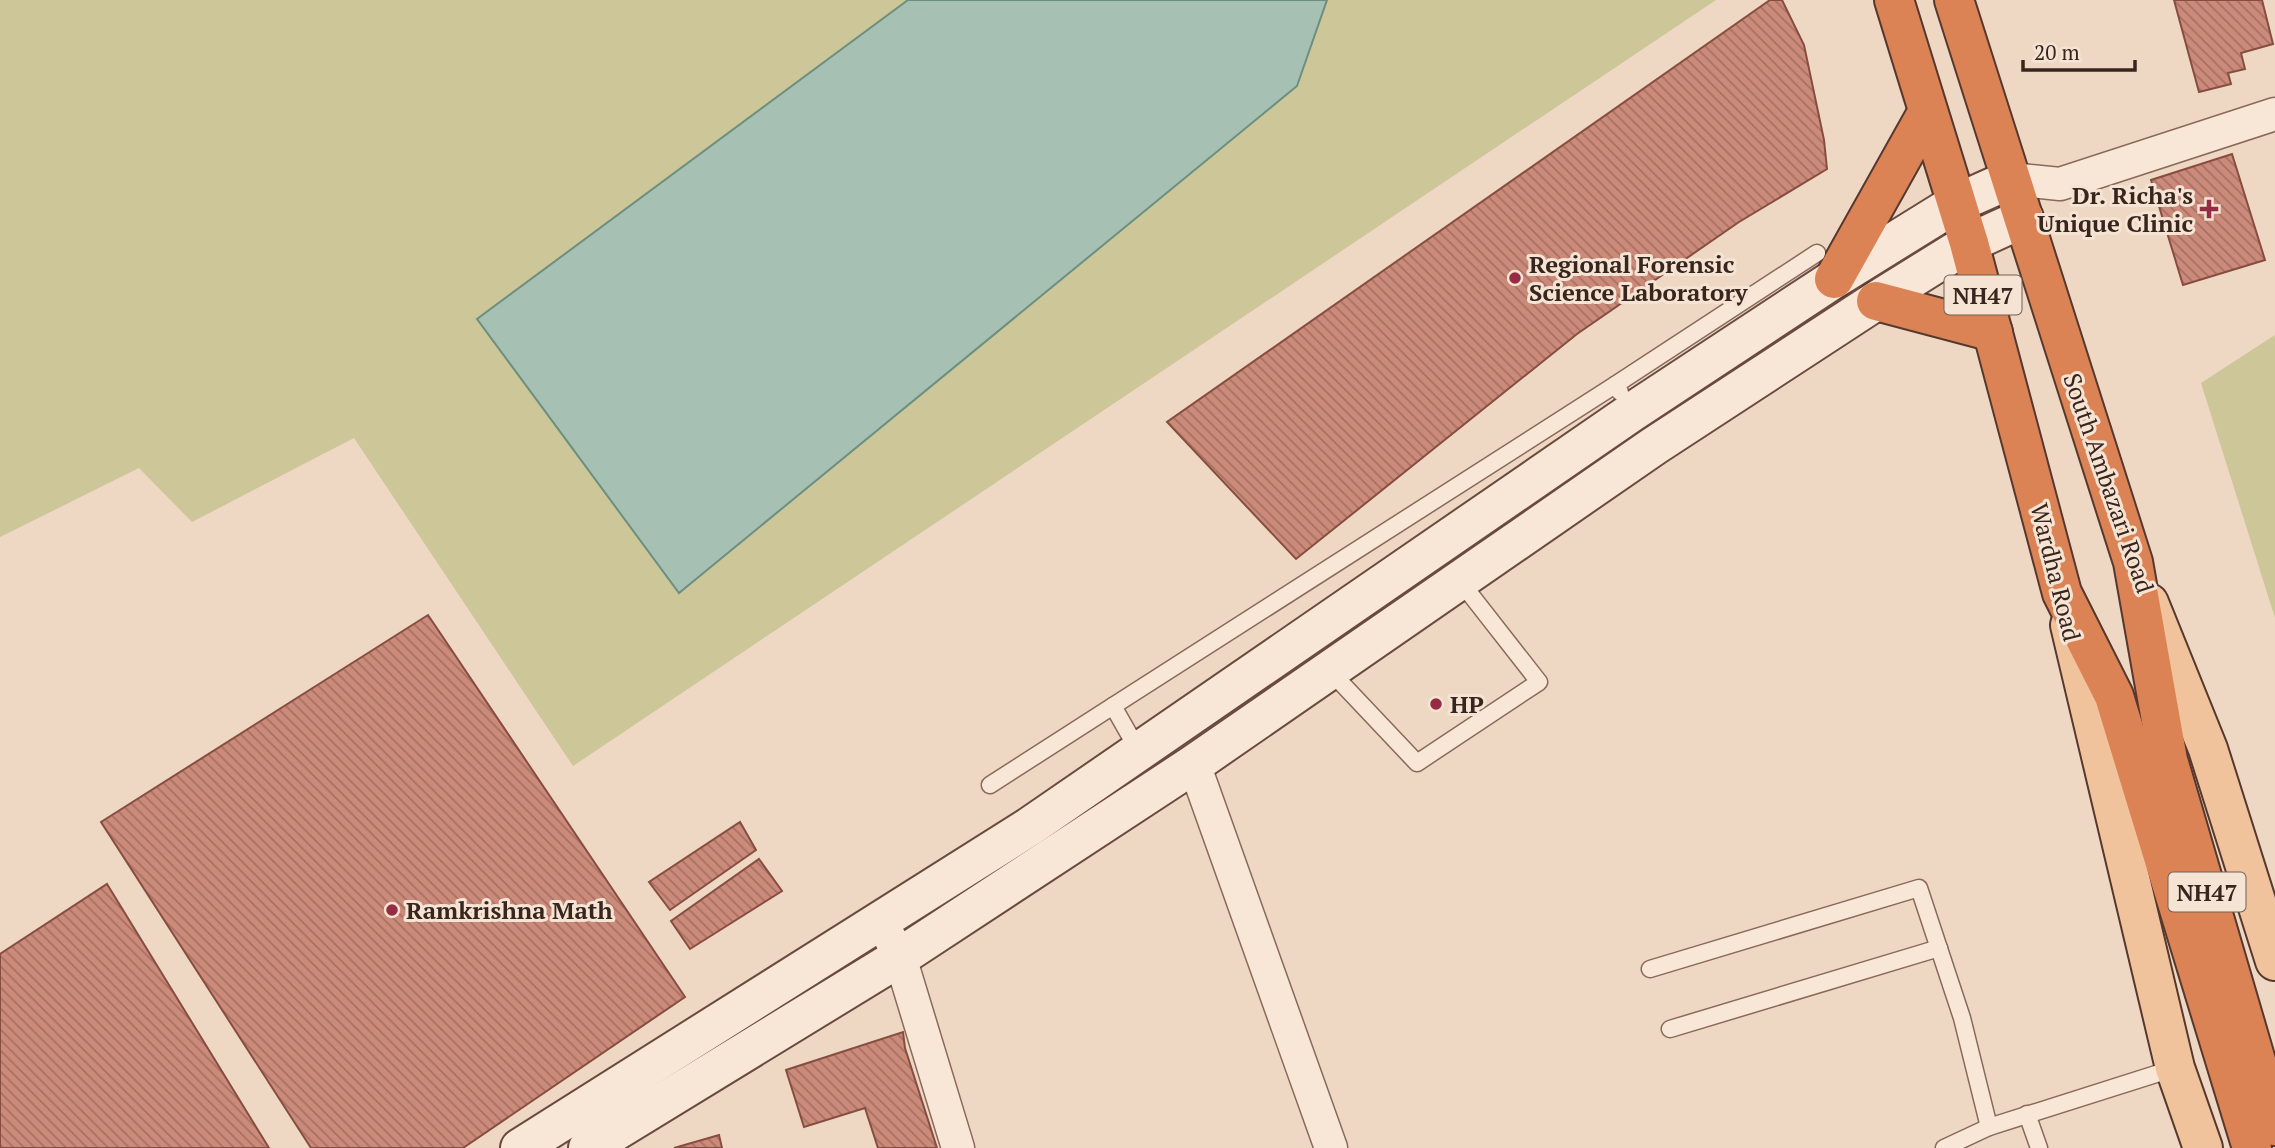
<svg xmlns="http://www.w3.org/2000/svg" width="2275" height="1148" font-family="'PT Serif',serif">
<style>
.grass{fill:#ccc698}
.water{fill:#a6c1b3;stroke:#6d8f7f;stroke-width:2}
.building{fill:url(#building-back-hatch);stroke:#874d41;stroke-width:2}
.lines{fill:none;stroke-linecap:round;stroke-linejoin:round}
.lane-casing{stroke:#88695a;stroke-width:19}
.street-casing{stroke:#88695a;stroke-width:35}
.secondary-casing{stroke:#6a4a3e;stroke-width:42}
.primary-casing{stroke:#56382f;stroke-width:42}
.highway-casing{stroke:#56382f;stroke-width:42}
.lane{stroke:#f8e7d7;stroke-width:16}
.street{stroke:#f8e7d7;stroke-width:32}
.secondary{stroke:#f8e7d7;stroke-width:38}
.primary{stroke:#f0c39c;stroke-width:38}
.highway{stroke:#dc8356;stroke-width:38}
.poi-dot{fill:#962b44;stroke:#f5e4d3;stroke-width:2.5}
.labels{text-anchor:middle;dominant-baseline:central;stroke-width:6;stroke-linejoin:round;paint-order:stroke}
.shield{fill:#f5e4d3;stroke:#715e54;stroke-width:2}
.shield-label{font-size:23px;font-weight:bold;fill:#38251e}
.poi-label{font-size:24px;font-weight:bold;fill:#38251e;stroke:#f5e4d3;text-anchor:start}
.street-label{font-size:24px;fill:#38251e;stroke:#f5e4d3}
</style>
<defs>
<pattern id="building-back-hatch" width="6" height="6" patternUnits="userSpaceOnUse" patternTransform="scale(1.75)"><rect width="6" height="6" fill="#cb8a7a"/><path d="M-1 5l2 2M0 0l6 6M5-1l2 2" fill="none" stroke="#a67163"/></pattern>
</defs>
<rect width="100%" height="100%" fill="#eed8c4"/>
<g class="grass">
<path d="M0,0H1716L573,766L354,438L192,522L139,468L0,537Z"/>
<path d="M2275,335V618L2201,383Z"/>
</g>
<path class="water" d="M908,0H1327L1297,86L679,593L477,319Z"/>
<g class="building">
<path d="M1770,0H1782L1804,45L1824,140L1827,169L1739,222L1577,334L1296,559L1167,422Z"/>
<path d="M2174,0H2262L2273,44L2241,53L2245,69L2228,73L2231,84L2199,92Z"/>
<path d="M2232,154L2265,260L2183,285L2151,180Z"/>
<path d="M428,615L685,997L463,1148H311L101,822Z"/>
<path d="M740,822L756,850L670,910L649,882Z"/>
<path d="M759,859L782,891L690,949L671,921Z"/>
<path d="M107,884L269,1148H0V954Z"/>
<path d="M903,1032L905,1048L937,1148H878L865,1108L804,1127L786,1070Z"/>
<path d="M719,1135L722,1148H674Z"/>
</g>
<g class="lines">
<defs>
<g id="lane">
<path d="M1620,392L1615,385L1817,253"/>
<path d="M1330,671L1417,763L1539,682L1460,581"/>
<path d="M1138,750L1113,706L1615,385"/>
<path d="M990,785L1113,706"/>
<path d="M1650,969L1919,888L1962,1018L1989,1127"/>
<path d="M1670,1029L1939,948"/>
<path d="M2027,1114L2039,1148"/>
<path d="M1944,1148L1989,1127L2175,1068"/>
</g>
<g id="street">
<path d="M2011,179L2060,184L2275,114"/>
<path d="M1194,764L1331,1148"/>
<path d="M890,938L900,957L958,1148"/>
</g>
<g id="secondary">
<path d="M520,1148L1029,827L1632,412L1834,279L1955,204L2011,179"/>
<path d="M588,1148L900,957L1194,764L1654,446L1876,301L1969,243L2024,218"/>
</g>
<g id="primary">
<path d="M2149,603L2208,749L2275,961"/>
<path d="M2070,625L2175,1068L2203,1148"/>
</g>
<g id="highway">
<path d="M1894,0L1969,243L2062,593L2114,696L2252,1148"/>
<path d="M1954,0L2133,562L2168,760L2275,1126"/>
<path d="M1834,279L1927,113"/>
<path d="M1876,301L1993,332"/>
</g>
</defs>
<use href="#lane" class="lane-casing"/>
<use href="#street" class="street-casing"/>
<use href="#secondary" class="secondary-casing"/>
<use href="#primary" class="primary-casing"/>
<use href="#highway" class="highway-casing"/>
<use href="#lane" class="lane"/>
<use href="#street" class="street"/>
<use href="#secondary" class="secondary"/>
<use href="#primary" class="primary"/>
<use href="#highway" class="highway"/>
</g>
<g class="poi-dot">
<path d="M2205.5 198.5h7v7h7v7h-7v7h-7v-7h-7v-7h7z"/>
<circle cx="1515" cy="278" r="7"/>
<circle cx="1436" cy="704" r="7"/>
<circle cx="392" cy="910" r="7"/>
</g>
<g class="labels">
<g class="shield">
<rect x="1944.5" y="275.5" width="77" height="39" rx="5"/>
<rect x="2168.5" y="872.5" width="77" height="39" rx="5"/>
</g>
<g class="shield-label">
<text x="1983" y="295">NH47</text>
<text x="2207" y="892">NH47</text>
</g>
<g class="poi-label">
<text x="2193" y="195" text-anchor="end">Dr. Richa's<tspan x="2193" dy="28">Unique Clinic</tspan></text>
<text x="1529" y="264">Regional Forensic<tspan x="1529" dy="28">Science Laboratory</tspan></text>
<text x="1450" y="704">HP</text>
<text x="406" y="910">Ramkrishna Math</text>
</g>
<g class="street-label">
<text transform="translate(2109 483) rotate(71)">South Ambazari Road</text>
<text transform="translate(2056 572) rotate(76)">Wardha Road</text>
</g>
</g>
<path d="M2023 60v10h112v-10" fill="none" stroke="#38251e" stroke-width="3.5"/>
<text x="2034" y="60" font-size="21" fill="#38251e" stroke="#f5e4d3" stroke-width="5" paint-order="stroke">20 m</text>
</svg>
